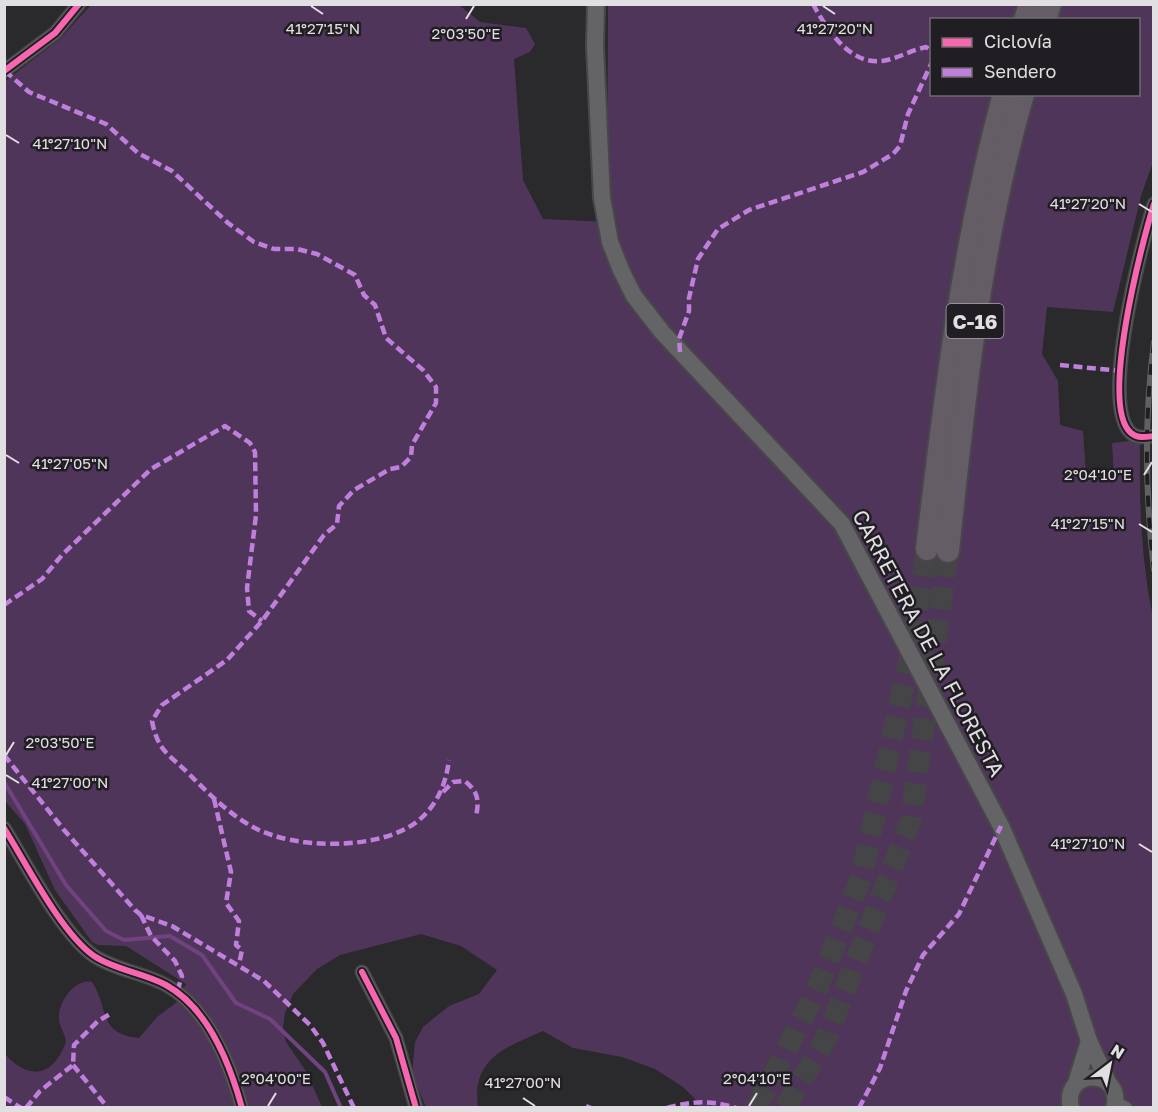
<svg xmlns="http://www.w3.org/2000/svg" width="1158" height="1112" font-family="'Golos Text',sans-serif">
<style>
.green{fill:#50355b;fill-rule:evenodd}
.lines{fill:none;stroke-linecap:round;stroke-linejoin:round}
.stream{stroke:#704380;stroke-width:4}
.highway-tunnel{stroke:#454446;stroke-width:22;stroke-dasharray:22 11;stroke-linecap:butt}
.street-casing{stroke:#484749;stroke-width:15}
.secondary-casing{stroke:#484749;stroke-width:20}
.highway-casing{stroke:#484749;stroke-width:26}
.street{stroke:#646365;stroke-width:12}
.secondary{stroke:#646365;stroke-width:16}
.highway{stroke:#645d66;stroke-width:22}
.rail-casing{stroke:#626162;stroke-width:6}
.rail{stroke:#211e23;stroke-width:4;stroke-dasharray:11;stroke-linecap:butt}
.quiet{stroke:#c07fdc;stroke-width:4.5;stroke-dasharray:9 4.5;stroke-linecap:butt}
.cycleway-casing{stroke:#211e23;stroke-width:10}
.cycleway{stroke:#f766af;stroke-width:6}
.ticks{fill:none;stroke:#e1dfe2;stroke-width:2}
.labels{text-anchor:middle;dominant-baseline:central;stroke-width:5;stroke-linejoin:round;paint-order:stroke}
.shield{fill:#211e23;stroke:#a7a5a9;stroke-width:1.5}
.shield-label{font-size:20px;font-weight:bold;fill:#e1dfe2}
.street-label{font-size:21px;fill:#e1dfe2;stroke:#211e23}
.ticks-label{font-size:15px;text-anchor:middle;fill:#e1dfe2;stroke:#211e23;stroke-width:5;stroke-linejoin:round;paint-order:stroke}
</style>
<rect width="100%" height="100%" fill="#2a292b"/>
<path class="green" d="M91,5H459L480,22L526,28L535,44L530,52L514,59L523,180L543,219L607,222L608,5H1153V162L1141,196L1113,312L1047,307L1042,354L1058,381L1060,425L1083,431L1086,474L1114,478L1112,443L1140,440C1139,501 1141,563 1154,622L1153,1107H697V1101L683,1087L655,1069L622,1057L573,1048L543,1031C506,1047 471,1059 478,1107H426L412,1075L415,1042L423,1027L449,1006L479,994L497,970L461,946L421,934L340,955L317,969L293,994L285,1013L283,1028L286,1042L306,1071L322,1107H5V1054C29,1081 53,1077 66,1042C65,1033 59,1026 59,1018C58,1002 75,978 92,982C109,1007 97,1034 139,1038L157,1017L177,1002L186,984L126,946L98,945L92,942L55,890L25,824L5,801L4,82L60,39ZM932,20H1138V94H932Z"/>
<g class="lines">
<path class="stream" d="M4,782L66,885L106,931L124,940L170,936L202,955L236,1003L270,1019L325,1072L341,1108"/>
<g class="highway-tunnel">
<path d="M756,1108L815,994L861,878L910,657L927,549"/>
<path d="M785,1108L825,1041L911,820L948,551"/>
</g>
<defs>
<g id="street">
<path d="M4,71L55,33L79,4"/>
<path d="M1154,204C1142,242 1099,406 1131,433C1138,439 1146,437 1154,436"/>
<path d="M4,828C26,863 61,933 94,956C115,970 144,973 166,985C208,1008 230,1064 242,1108"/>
<path d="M362,972L396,1038L416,1108"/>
<path d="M1115,1102L1126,1108"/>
</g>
<g id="secondary">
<path d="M596,4L595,46L602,198L610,242L621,270L634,296L662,332L842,524L1001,826L1074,994L1089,1041L1109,1084"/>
<path d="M1076,1083L1089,1041"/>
<path d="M1071,1108C1061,1067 1125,1068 1114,1108"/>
</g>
<g id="highway">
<path d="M1025,20L1030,4"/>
<path d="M1045,20L1050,4"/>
<path d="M927,549C945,396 963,244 1004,94"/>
<path d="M948,551C964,397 980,243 1023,94"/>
</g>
</defs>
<use href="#street" class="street-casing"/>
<use href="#secondary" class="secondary-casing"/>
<use href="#highway" class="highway-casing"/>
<use href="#street" class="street"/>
<use href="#secondary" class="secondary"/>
<use href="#highway" class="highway"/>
<defs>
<path id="rail" d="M1154,342C1144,418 1145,493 1154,570"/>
</defs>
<use href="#rail" class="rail-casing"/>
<use href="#rail" class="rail"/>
<g class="quiet">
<path d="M813,4C826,28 849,65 882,61C897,59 911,50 926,47L932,51"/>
<path d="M5,71L29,92L106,124L138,153L172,171L228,223L254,242L274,249H297L317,254L355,275L364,295L375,305L386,338L423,370L436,387V403L412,445L411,457L401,467L390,469L354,490L339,506L337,524L324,535L262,621L227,660L162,705L152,721C158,752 169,754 190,775C209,794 229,814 253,827C294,850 382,851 419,820C438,804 446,783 449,760"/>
<path d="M680,352L679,339L689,311V298L698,259L718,229L749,210L863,172L893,154L900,146L908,114L932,62"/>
<path d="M1060,365L1121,371"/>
<path d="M4,605L42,579L62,555L151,469L225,426L250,443L255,452L256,515L247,588L249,611L262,621"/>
<path d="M4,755L64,830L135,910L141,915L172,926L264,981L310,1025L323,1043L354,1108"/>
<path d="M443,792L453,782L465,781C479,793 479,800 476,817"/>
<path d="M214,799L231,872L226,903L239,921L236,945L242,950L239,964"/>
<path d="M141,915L151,936L175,961L182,976L177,992"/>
<path d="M73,1065L108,1108"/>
<path d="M4,1097L21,1108"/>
<path d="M586,1106L591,1108"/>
<path d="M26,1108L40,1091L73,1065L74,1045L98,1021L112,1013"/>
<path d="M667,1108C691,1101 713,1100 736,1108"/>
<path d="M859,1108L880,1068L906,991L923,955L959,914L1001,826"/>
</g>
<defs>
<g id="cycleway">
<path d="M4,71L55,33L79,4"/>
<path d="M1154,204C1142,242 1099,406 1131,433C1138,439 1146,437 1154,436"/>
<path d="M4,828C26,863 61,933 94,956C115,970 144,973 166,985C208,1008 230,1064 242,1108"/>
<path d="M362,972L396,1038L416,1108"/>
</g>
</defs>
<use href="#cycleway" class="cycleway-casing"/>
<use href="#cycleway" class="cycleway"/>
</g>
<path class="ticks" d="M311,6L323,14M823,6L835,14M466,19L474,6M6,135L19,143M1139,204L1152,212M6,455L19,463M1144,475L1152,462M1139,524L1152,532M6,755L14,742M6,775L19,783M1139,844L1152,852M523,1098L535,1106M268,1106L276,1093M749,1106L757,1093"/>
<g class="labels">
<rect class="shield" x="946.5" y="304" width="57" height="34" rx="4.5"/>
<g class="shield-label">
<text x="975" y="321">C-16</text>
</g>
<g class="street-label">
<text transform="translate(929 643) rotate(62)">CARRETERA DE LA FLORESTA</text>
</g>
</g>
<g class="ticks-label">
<text x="323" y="34">41°27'15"N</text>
<text x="835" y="34">41°27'20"N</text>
<text x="466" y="39">2°03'50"E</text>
<text x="70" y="149">41°27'10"N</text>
<text x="1088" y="209">41°27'20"N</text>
<text x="70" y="469">41°27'05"N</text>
<text x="1098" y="480">2°04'10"E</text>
<text x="1088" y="529">41°27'15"N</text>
<text x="60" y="748">2°03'50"E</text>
<text x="70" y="788">41°27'00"N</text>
<text x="1088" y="849">41°27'10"N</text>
<text x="276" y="1084">2°04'00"E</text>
<text x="757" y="1084">2°04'10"E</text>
<text x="523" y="1088">41°27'00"N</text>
</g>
<rect width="1158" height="1112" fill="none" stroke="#e1dfe2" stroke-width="12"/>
<rect x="930" y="18" width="210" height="78" fill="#211e23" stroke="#6e6b6f" stroke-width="1.5"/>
<rect x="942" y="38" width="30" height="9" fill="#f766af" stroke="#6e6b6f" stroke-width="1.5"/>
<text x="984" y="48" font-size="18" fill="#e1dfe2">Ciclovía</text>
<rect x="942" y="68" width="30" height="9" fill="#c07fdc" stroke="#6e6b6f" stroke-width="1.5"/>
<text x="984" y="78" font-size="18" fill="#e1dfe2">Sendero</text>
<g transform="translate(1110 1064) rotate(32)" stroke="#211e23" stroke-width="4.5" paint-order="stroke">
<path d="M0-4.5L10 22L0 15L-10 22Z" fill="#e1dfe2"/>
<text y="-9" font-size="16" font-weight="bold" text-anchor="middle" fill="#e1dfe2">N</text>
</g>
</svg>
